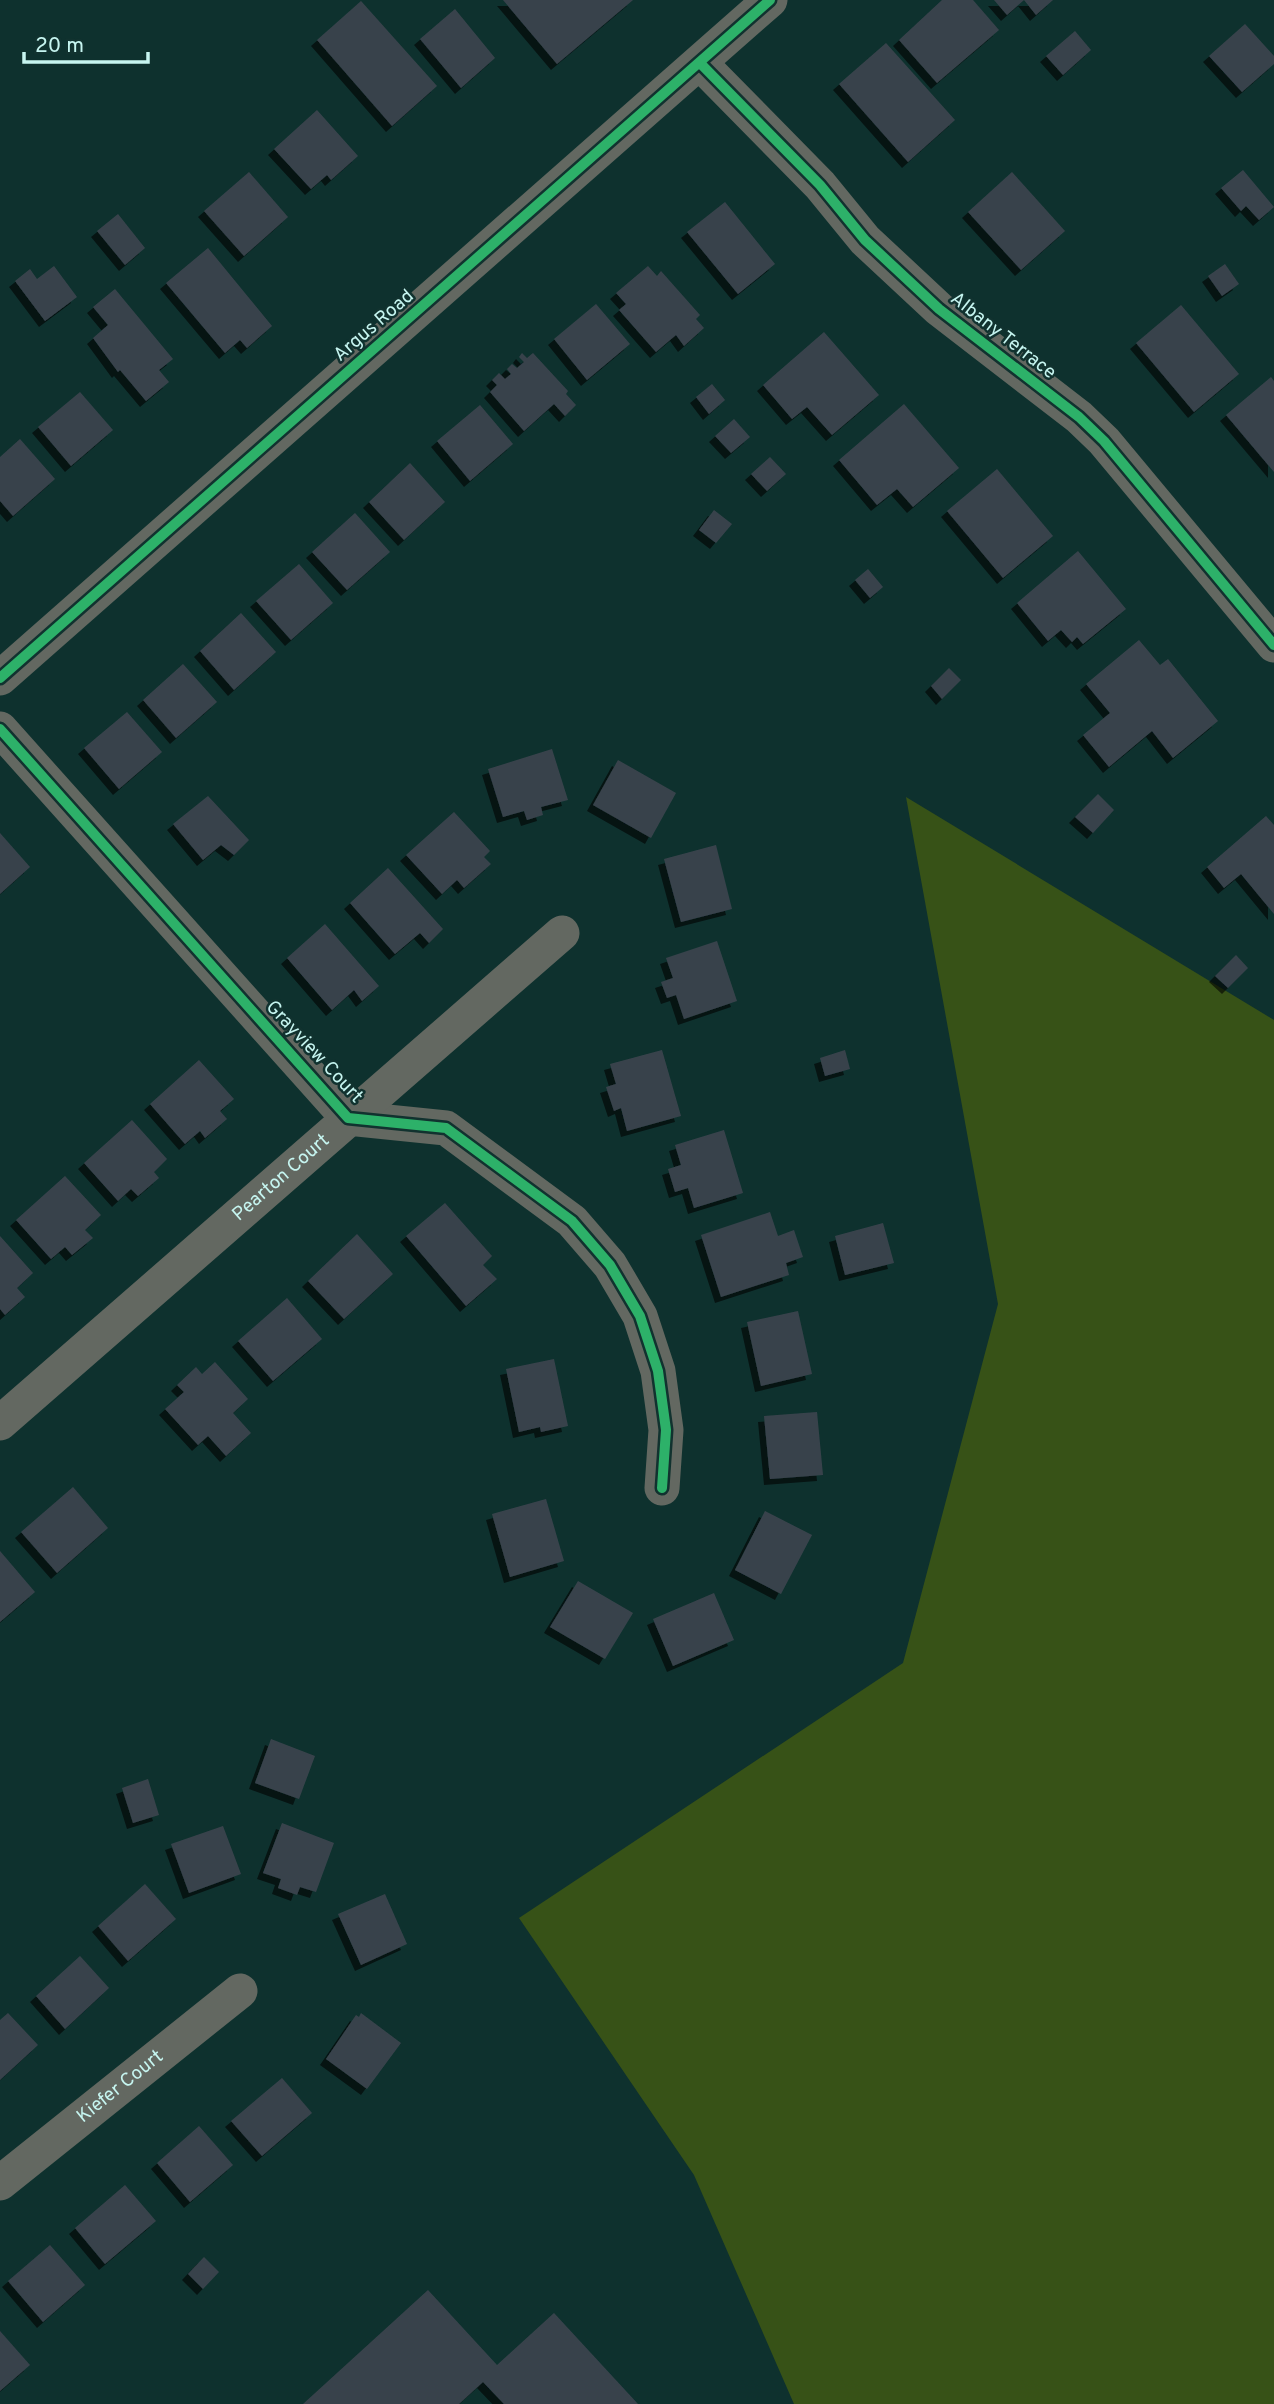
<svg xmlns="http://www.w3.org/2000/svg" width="1274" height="2404" font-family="Overpass,sans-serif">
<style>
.green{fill:#375217}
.building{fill:#39434c;filter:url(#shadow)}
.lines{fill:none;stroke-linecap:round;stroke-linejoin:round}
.minor{stroke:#636861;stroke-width:35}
.cycleway-casing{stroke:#11322f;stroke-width:15}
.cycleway{stroke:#2db169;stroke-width:10}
.labels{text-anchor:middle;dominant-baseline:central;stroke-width:5;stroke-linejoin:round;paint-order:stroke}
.street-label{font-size:19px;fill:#c6f5f0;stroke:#11322f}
</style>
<defs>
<filter id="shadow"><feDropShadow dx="-6" dy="6" stdDeviation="0" flood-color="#0009"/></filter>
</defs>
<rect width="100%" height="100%" fill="#0e312e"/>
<path class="green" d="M906,797L1274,1020V2404H794L694,2175L519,1918L903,1663L998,1304Z"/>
<g class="building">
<path d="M503,0H633L557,64Z"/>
<path d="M942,0H973L999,30L937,83L899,40Z"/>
<path d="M994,0H1053L1036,15L1024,0L1007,15Z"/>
<path d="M361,1L437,86L392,126L317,40Z"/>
<path d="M455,9L495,58L461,88L420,39Z"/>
<path d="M1245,24L1274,56V64L1242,92L1209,56Z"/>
<path d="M1075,31L1091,50L1063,75L1046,56Z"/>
<path d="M886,43L955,120L908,162L839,84Z"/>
<path d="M317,110L358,156L331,180L327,175L311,189L274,149Z"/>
<path d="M1243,170L1274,207L1259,220L1246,206L1241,211L1221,188Z"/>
<path d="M249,172L288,217L244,256L204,211Z"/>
<path d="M1012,172L1065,231L1021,270L968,212Z"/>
<path d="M725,202L775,264L738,294L687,232Z"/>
<path d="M118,214L145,248L125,265L97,231Z"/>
<path d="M208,248L272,326L247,348L240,340L225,353L166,283Z"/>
<path d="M1225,264L1239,284L1222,296L1208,276Z"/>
<path d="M54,266L77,297L45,321L15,281L30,269L37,279Z"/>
<path d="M648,266L657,276L661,271L700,315L696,319L704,328L684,346L676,335L656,352L619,310L626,304L616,293Z"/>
<path d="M115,289L173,359L159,370L169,382L146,401L120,370L118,372L93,338L108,325L93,307Z"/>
<path d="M596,304L630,344L587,380L554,339Z"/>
<path d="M1181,305L1239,374L1194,412L1136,343Z"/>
<path d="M824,332L879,395L832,435L807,407L792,419L763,385Z"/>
<path d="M522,353L527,358L533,353L568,391L566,394L576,405L565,416L554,404L524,431L490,392L497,385L492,380L499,373L505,379L511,374L507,369L512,364L517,368L524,362L519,357Z"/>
<path d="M1271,377L1274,381V472L1226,415Z"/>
<path d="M712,384L725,400L709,414L696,397Z"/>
<path d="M80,392L113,430L71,466L38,427Z"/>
<path d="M904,404L959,468L913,507L897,489L877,505L839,460Z"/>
<path d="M480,405L513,444L470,481L437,441Z"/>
<path d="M734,419L750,437L731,453L715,436Z"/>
<path d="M20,439L55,479L13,516L0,501V457Z"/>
<path d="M770,457L786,474L767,491L751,474Z"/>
<path d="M410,463L445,502L404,540L369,502Z"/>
<path d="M997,469L1053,536L1003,578L947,511Z"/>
<path d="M714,510L732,524L716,543L699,530Z"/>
<path d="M355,513L390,552L347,590L312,552Z"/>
<path d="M1078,551L1126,609L1083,644L1077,637L1072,642L1061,630L1048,641L1017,603Z"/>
<path d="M299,564L333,603L291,640L256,601Z"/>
<path d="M868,569L883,587L870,598L855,580Z"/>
<path d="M241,613L276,652L234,690L200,651Z"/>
<path d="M1139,640L1160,665L1168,659L1218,721L1173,758L1152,731L1109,767L1083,735L1110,713L1086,684Z"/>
<path d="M183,664L217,702L176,738L143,700Z"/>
<path d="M949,668L961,680L942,699L931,686Z"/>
<path d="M127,712L162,752L119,789L84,748Z"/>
<path d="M552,749L568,800L541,807L543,815L527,820L524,811L503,817L488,769Z"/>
<path d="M618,760L676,793L651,838L593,805Z"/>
<path d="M1098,794L1114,810L1093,833L1075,817Z"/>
<path d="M208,796L249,840L234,855L221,845L203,860L173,824Z"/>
<path d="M454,812L490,851L484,857L491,864L464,888L457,880L442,894L406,855Z"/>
<path d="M1266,816L1274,825V914L1241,874L1224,888L1207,867Z"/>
<path d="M0,833L30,867L0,894Z"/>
<path d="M716,845L732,909L681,922L664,859Z"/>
<path d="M388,868L443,929L429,943L420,933L395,954L350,903Z"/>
<path d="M325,924L379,986L362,1001L354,990L332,1010L287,958Z"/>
<path d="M717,941L737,1001L684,1019L676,995L667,998L661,982L673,978L666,958Z"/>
<path d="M1236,955L1248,968L1228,988L1215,976Z"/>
<path d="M662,1050L681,1116L627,1131L621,1108L614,1111L606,1087L616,1084L610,1064Z"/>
<path d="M845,1050L850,1069L825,1076L820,1058Z"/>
<path d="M199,1060L234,1099L220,1111L227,1119L205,1138L200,1131L185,1144L150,1104Z"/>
<path d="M132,1120L167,1159L154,1172L159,1178L138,1196L131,1189L118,1201L84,1163Z"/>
<path d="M724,1130L743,1193L694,1208L688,1188L675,1192L668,1169L681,1165L675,1145Z"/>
<path d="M65,1176L101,1215L85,1230L93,1238L72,1255L65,1247L51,1259L16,1220Z"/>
<path d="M445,1203L492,1256L483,1265L497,1279L466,1306L406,1236Z"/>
<path d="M770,1212L778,1236L794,1230L803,1257L786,1263L789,1275L721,1297L701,1235Z"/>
<path d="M883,1223L894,1263L845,1275L835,1236Z"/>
<path d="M357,1234L393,1274L344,1319L308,1281Z"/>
<path d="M0,1236L33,1273L17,1288L25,1297L5,1315L0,1309Z"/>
<path d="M287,1298L322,1339L273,1381L238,1341Z"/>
<path d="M798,1311L812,1374L761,1386L747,1322Z"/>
<path d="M554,1359L568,1426L541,1432L540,1427L519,1432L506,1369Z"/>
<path d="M215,1362L248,1399L233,1413L251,1433L226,1456L208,1436L198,1445L165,1409L184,1392L177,1385L196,1367L202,1374Z"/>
<path d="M817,1412L823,1475L770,1479L764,1416Z"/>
<path d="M73,1487L108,1528L57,1573L21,1532Z"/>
<path d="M546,1499L564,1561L510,1577L492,1514Z"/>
<path d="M765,1511L812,1535L781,1594L735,1570Z"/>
<path d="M0,1551L35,1592L0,1622Z"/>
<path d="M578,1581L633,1613L605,1659L550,1627Z"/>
<path d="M714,1593L734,1640L673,1666L653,1619Z"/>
<path d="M271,1739L315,1756L299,1799L255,1783Z"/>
<path d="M148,1779L159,1815L133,1823L122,1788Z"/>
<path d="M282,1823L334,1843L316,1892L300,1887L297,1895L278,1888L281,1879L263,1873Z"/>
<path d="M223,1826L241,1874L189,1893L171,1844Z"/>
<path d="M145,1884L176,1919L128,1961L98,1926Z"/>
<path d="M385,1894L407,1944L361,1965L338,1914Z"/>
<path d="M80,1956L109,1988L65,2029L36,1996Z"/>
<path d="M8,2013L38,2045L0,2080V2020Z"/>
<path d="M361,2013L401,2043L367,2089L326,2059L356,2015L359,2017Z"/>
<path d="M282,2078L312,2113L262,2156L231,2121Z"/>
<path d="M199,2126L233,2165L190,2202L157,2163Z"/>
<path d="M125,2185L156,2221L105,2264L75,2228Z"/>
<path d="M50,2245L85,2285L43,2322L8,2281Z"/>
<path d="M204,2257L219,2272L203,2289L188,2274Z"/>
<path d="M428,2290L497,2365L554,2313L638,2404H504L483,2382L459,2404H303Z"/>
<path d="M0,2331L30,2365L0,2391Z"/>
</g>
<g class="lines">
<g class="minor">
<path d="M700,63L820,185L865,240L939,309L1079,417L1104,441L1274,645"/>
<path d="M0,678L770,0"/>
<path d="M0,729L348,1118L446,1128L572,1221L610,1265L640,1316L658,1371L666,1430L662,1488"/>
<path id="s1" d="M0,1423L562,933"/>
<path id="s2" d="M0,2183L240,1991"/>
</g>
<defs>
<g id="cycleway">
<path d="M700,63L820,185L865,240L939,309L1079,417L1104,441L1274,645"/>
<path d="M0,678L770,0"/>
<path d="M0,729L348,1118L446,1128L572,1221L610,1265L640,1316L658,1371L666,1430L662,1488"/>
</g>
</defs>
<use href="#cycleway" class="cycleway-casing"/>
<use href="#cycleway" class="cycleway"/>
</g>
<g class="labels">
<g class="street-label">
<text transform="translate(374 326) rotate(-41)">Argus Road</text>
<text transform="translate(1003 336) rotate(38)">Albany Terrace</text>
<text transform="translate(314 1052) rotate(47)">Grayview Court</text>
<text stroke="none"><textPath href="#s1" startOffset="373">Pearton Court</textPath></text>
<text stroke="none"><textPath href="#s2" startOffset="154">Kiefer Court</textPath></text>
</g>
</g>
<path d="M24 52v10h124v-10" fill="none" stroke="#c6f5f0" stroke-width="3.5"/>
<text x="35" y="52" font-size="21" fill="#c6f5f0" stroke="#11322f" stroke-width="5" paint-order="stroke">20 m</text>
</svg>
